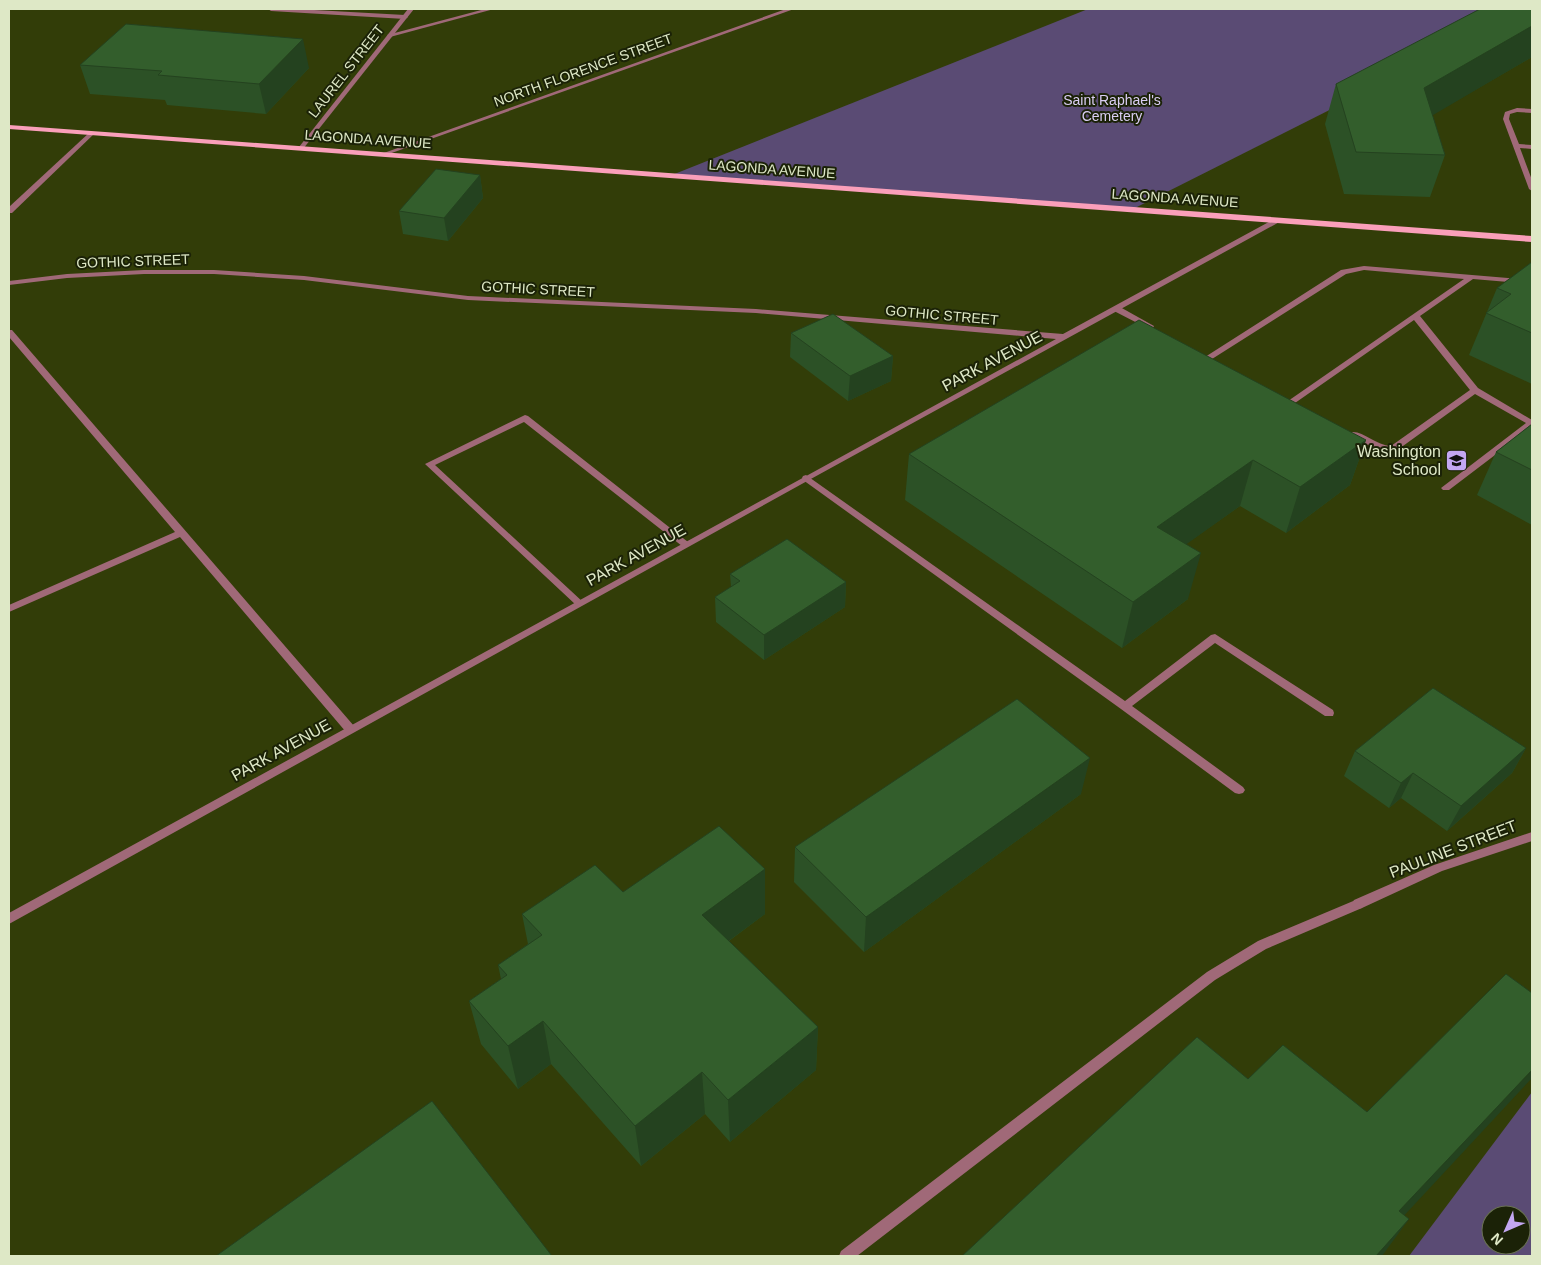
<svg xmlns="http://www.w3.org/2000/svg" width="1541" height="1265" font-family="Helvetica,sans-serif">
<style>
.green{fill:#5a4b74;fill-rule:evenodd}
.lines{fill:none;stroke-linecap:round;stroke-linejoin:round}
.lane{fill:#a06978;fill-rule:evenodd}
.street{fill:#a06978;fill-rule:evenodd}
.primary{fill:#fa9fba;fill-rule:evenodd}
.wall{fill:#2c5126}
.shaded-wall{fill:#24421f}
.building{fill:#335e2c;stroke:#24421f}
.labels{text-anchor:middle;dominant-baseline:central;stroke-width:4;stroke-linejoin:round;paint-order:stroke}
.far-street-label{font-size:14px;fill:#dee8c6;stroke:#1b2207}
.far-park-label{font-size:14px;fill:#dbcef5;stroke:#1b2207}
.street-label{font-size:16px;fill:#dee8c6;stroke:#1b2207}
.poi-label{font-size:16px;fill:#dee8c6;stroke:#1b2207;text-anchor:end}
</style>
<rect width="100%" height="100%" fill="#323d08"/>
<g class="green">
<path d="M1088,9H1530L1133,209L672,175Z"/>
<path d="M1532,1092V1256H1409ZM1491,1215H1521V1245H1491Z"/>
</g>
<g class="lines">
<g class="lane">
<path d="M268,9H296L405,15L408,17L405,19L271,11Z"/>
<path d="M485,9H494L390,37L387,35Z"/>
<path d="M1517,108L1532,109V113L1517,112L1510,114L1509,119L1519,144L1532,145V149L1520,148L1532,180V191L1529,189L1503,119L1505,112Z"/>
<path d="M90,132L95,133L12,213H9V207Z"/>
<path d="M1364,266L1532,280V284L1473,279L1420,316L1478,388L1532,420V427L1449,490H1443L1441,488L1526,423L1475,394L1396,451L1377,450L1352,436L1351,434L1352,432C1363,431 1376,445 1391,446L1470,390L1414,320L1295,403H1289L1288,401L1464,279L1364,270L1346,274L1212,359H1209L1205,357L1341,270Z"/>
<path d="M1114,307H1120L1154,326L1153,328H1147L1114,311Z"/>
<path d="M9,330H12L354,726L355,729L354,732H346L180,537L9,612V605L175,532L9,337Z"/>
<path d="M525,415L528,416L688,542L690,544L688,546H682L524,422L435,465L584,603L579,606L576,605L425,464Z"/>
<path d="M806,475L1125,701L1211,635L1215,634L1333,710L1334,713L1333,716H1325L1215,643L1132,706L1243,787L1245,790L1243,793L1239,794L1235,793L1121,709L803,480L802,478L803,476Z"/>
<path d="M1358,899L1362,900L1364,904L1362,908L1266,949L1215,980L857,1256H839L841,1251L1207,972L1258,941Z"/>
</g>
<g class="street">
<path d="M408,9H414L303,149H299V147Z"/>
<path d="M786,9H794L386,155L381,154Z"/>
<path d="M1276,218L1283,220L809,480L9,924V913L1056,339L756,313L468,300L304,280L214,274H144L67,278L9,285V281L67,274L144,270H214L304,276L468,296L756,309L1063,334Z"/>
<path d="M1532,832V841L1442,871L1362,908L1358,909L1354,908L1352,904L1354,900L1434,865Z"/>
</g>
<path class="primary" d="M9,125L1532,236V242L9,129Z"/>
</g>
<g class="wall">
<path d="M1532,57L1432,115L1445,155L1430,197L1344,194L1325,124L1336,84Z"/>
<path d="M80,65L309,68L266,114L167,105L165,100L90,94Z"/>
<path d="M480,175L483,198L448,241L403,234L399,211Z"/>
<path d="M1532,262V384L1469,355L1497,288Z"/>
<path d="M791,333L893,356L891,381L848,401L790,357Z"/>
<path d="M1532,424V525L1477,495L1496,452Z"/>
<path d="M1366,440L1350,485L1286,533L1240,506L1186,544L1188,599L1122,648L905,500L909,454Z"/>
<path d="M730,574L846,582L845,607L764,660L716,622L715,597L731,587Z"/>
<path d="M1526,748L1512,773L1447,831L1401,798L1389,808L1344,776L1355,751Z"/>
<path d="M1081,794L864,952L794,882L795,847Z"/>
<path d="M623,892L765,914L729,941L818,1027L816,1070L730,1142L705,1114L641,1166L551,1064L518,1089L481,1044L469,1001L501,979L498,965L528,944L522,914Z"/>
</g>
<g class="shaded-wall">
<path d="M1532,26V57L1411,128L1424,88Z"/>
<path d="M303,39L309,68L266,114L259,84Z"/>
<path d="M480,175L483,198L448,241L444,218Z"/>
<path d="M893,356L891,381L848,401L850,376Z"/>
<path d="M1366,440L1350,485L1286,533L1300,487Z"/>
<path d="M1253,460L1240,506L1146,573L1157,527Z"/>
<path d="M1201,553L1188,599L1122,648L1133,602Z"/>
<path d="M846,582L845,607L764,660V635Z"/>
<path d="M1526,748L1512,773L1447,831L1461,806Z"/>
<path d="M1090,758L1081,794L864,952L866,917Z"/>
<path d="M1413,773L1401,798L1389,808L1401,783Z"/>
<path d="M765,869V914L704,959L702,915Z"/>
<path d="M543,1021L551,1064L518,1089L508,1046Z"/>
<path d="M818,1027L816,1070L730,1142L728,1100Z"/>
<path d="M1532,1070V1078L1374,1248L1399,1211Z"/>
<path d="M702,1072L705,1114L641,1166L635,1126Z"/>
<path d="M1409,1219L1382,1256H1376Z"/>
</g>
<g class="building">
<path d="M1480,9H1532V26L1424,88L1445,155L1356,152L1336,84Z"/>
<path d="M126,24L303,39L259,84L158,75L162,71L80,65Z"/>
<path d="M436,169L480,175L444,218L399,211Z"/>
<path d="M1532,262V333L1486,313L1511,294L1497,288Z"/>
<path d="M833,314L893,356L850,376L791,333Z"/>
<path d="M1139,320L1366,440L1300,487L1253,460L1157,527L1201,553L1133,602L909,454Z"/>
<path d="M1532,424V470L1496,452Z"/>
<path d="M787,539L846,582L764,635L715,597L740,581L730,574Z"/>
<path d="M1433,688L1526,748L1461,806L1413,773L1401,783L1355,751Z"/>
<path d="M1017,699L1090,758L866,917L795,847Z"/>
<path d="M719,826L765,869L702,915L818,1027L728,1100L702,1072L635,1126L543,1021L508,1046L469,1001L507,975L498,965L542,935L522,914L595,865L623,892Z"/>
<path d="M1506,974L1532,993V1070L1399,1211L1409,1219L1376,1256H962L1197,1037L1248,1079L1283,1045L1367,1112Z"/>
<path d="M432,1101L552,1256H216Z"/>
</g>
<defs>
<symbol id="school-square" viewBox="-11 -11 22 22"><rect x="-9" y="-9" width="18" height="18" rx="4" fill="#c3a7f2" stroke="#1b2207"/><path d="M0-5L7-2L0 1L-7-2ZM-4 1L0 2.5L4 1V4Q0 6-4 4Z" fill="#111"/></symbol>
</defs>
<g fill-rule="evenodd">
<use href="#school-square" x="1444" y="448" width="25" height="25"/>
</g>
<g class="labels">
<g class="far-street-label">
<text transform="translate(583 70) rotate(-20)">NORTH FLORENCE STREET</text>
<text transform="translate(346 71) rotate(-52)">LAUREL STREET</text>
<text transform="translate(368 139) rotate(4)">LAGONDA AVENUE</text>
<text transform="translate(772 169) rotate(4)">LAGONDA AVENUE</text>
<text transform="translate(1175 198) rotate(4)">LAGONDA AVENUE</text>
<text transform="translate(133 261) rotate(-2)">GOTHIC STREET</text>
<text transform="translate(538 289) rotate(3)">GOTHIC STREET</text>
<text transform="translate(942 315) rotate(5)">GOTHIC STREET</text>
</g>
<g class="far-park-label">
<text x="1112" y="100">Saint Raphael's<tspan x="1112" dy="16">Cemetery</tspan></text>
</g>
<g class="street-label">
<text transform="translate(992 361) rotate(-28)">PARK AVENUE</text>
<text transform="translate(636 555) rotate(-29)">PARK AVENUE</text>
<text transform="translate(281 750) rotate(-29)">PARK AVENUE</text>
<text transform="translate(1453 849) rotate(-21)">PAULINE STREET</text>
</g>
<g class="poi-label">
<text x="1441" y="451">Washington<tspan x="1441" dy="18">School</tspan></text>
</g>
</g>
<rect width="1541" height="1265" fill="none" stroke="#dee8c6" stroke-width="20"/>
<g transform="translate(1506 1230) rotate(225)"><circle r="24" fill="#1b2207" stroke="#697153"/>
<path d="M0-4L9 19L0 12L-9 19Z" fill="#c3a7f2"/>
<text y="-8" font-size="14" font-weight="bold" text-anchor="middle" fill="#dee8c6">N</text>
</g>
</svg>
